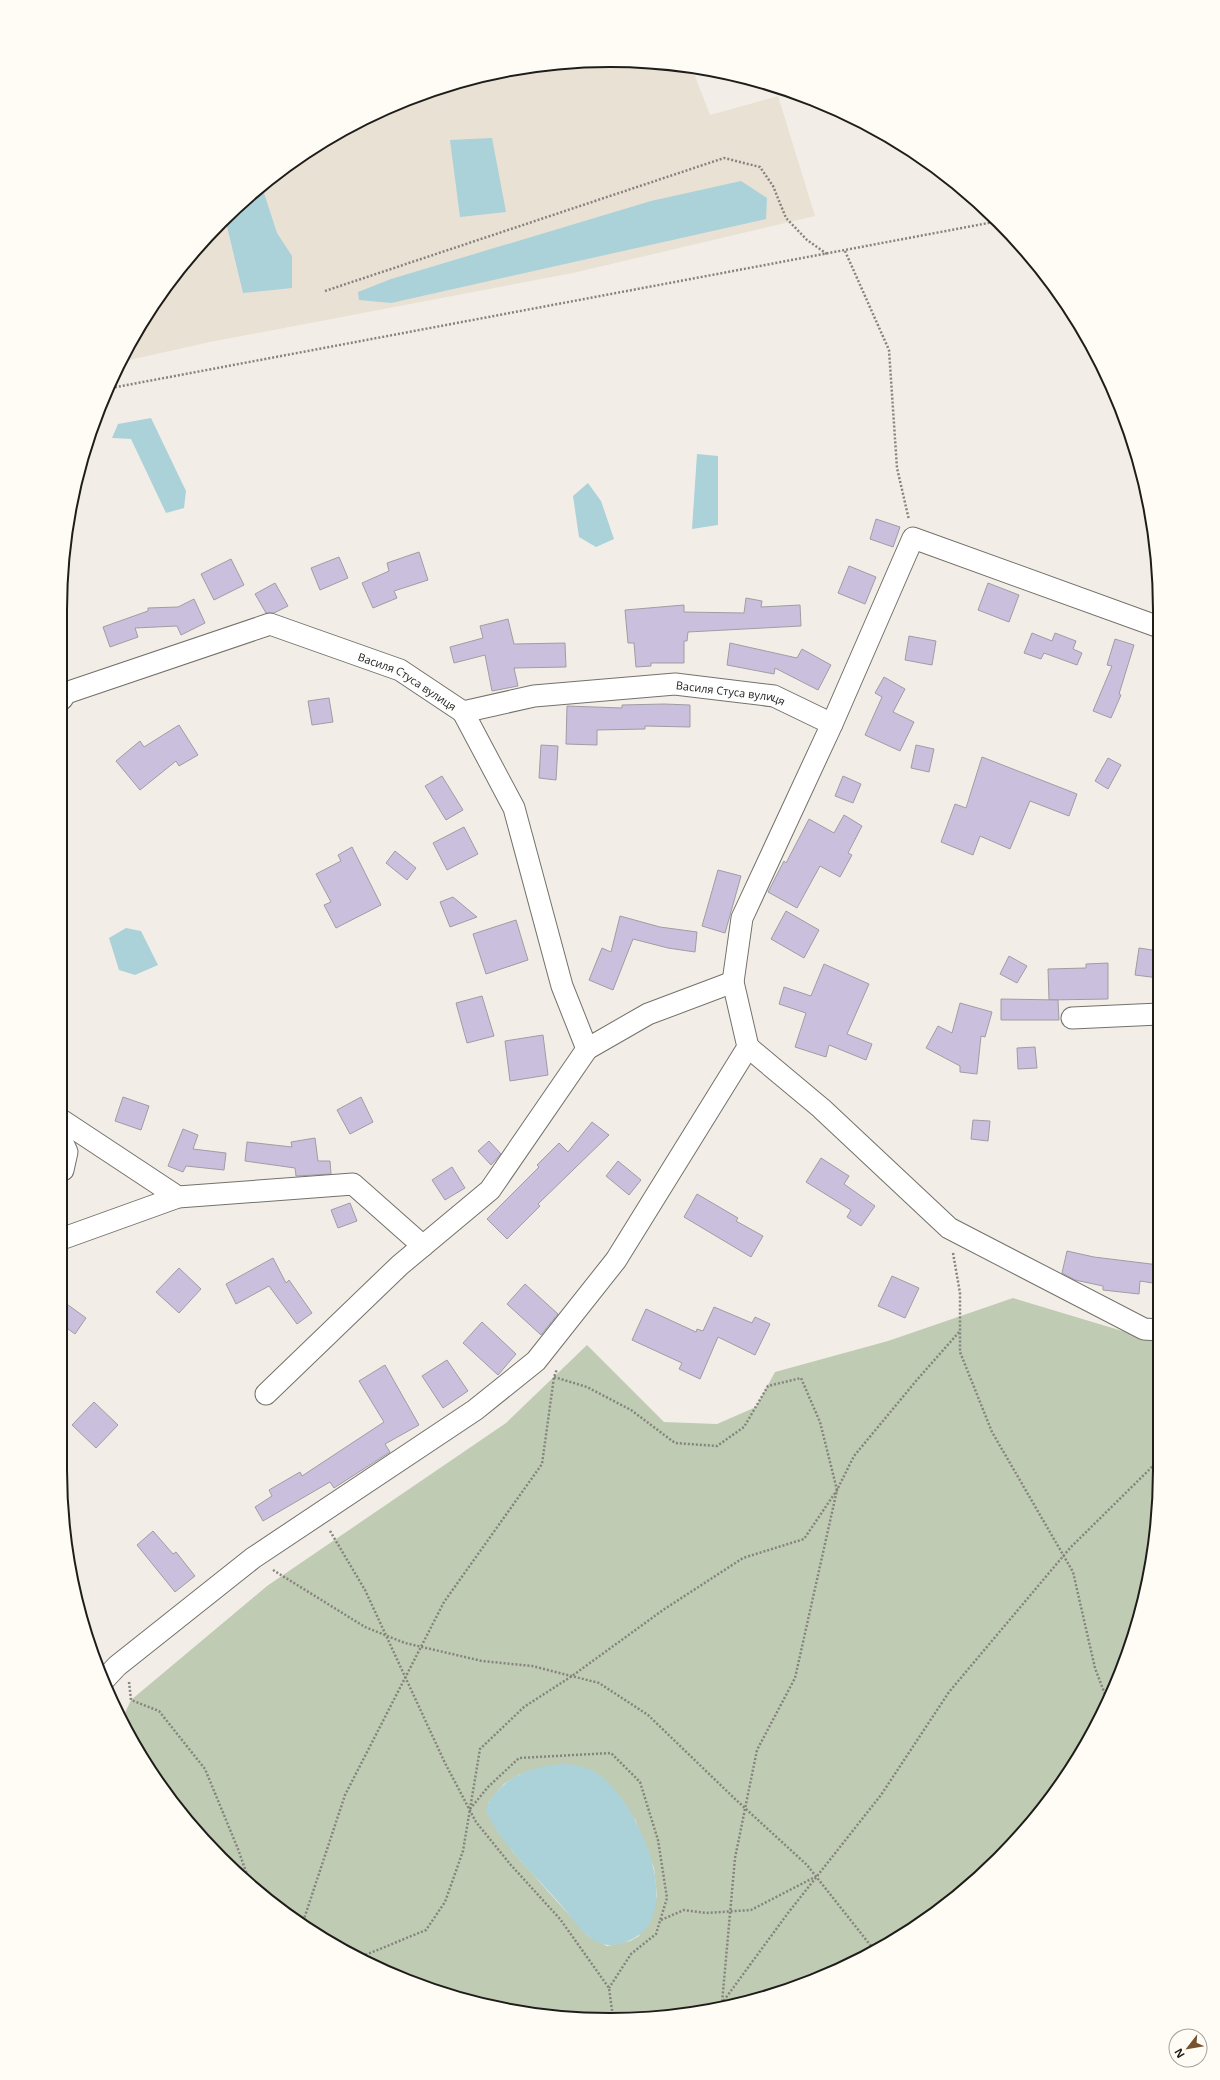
<svg xmlns="http://www.w3.org/2000/svg" width="1220" height="2080" font-family="'Open Sans',sans-serif">
<style>
.built{fill:#e9e1d4}
.green{fill:#bfccb3;fill-rule:evenodd}
.water{fill:#abd1d9}
.building{fill:#cac0dd;stroke:#9f9da4}
.lines{fill:none;stroke-linecap:round;stroke-linejoin:round}
.street-casing{stroke:#74716b;stroke-width:23}
.path{stroke:#86837e;stroke-width:2.5;stroke-dasharray:2 2;stroke-linecap:butt}
.street{stroke:#fff;stroke-width:21}
.labels{text-anchor:middle;dominant-baseline:central;stroke-width:3;stroke-linejoin:round;paint-order:stroke}
.street-label{font-size:11px;fill:#1e1d1a;stroke:#fffcf6}
.rim{fill:none;stroke:#1e1d1a;stroke-width:2}
</style>
<rect width="100%" height="100%" fill="#f2eee7"/>
<path class="built" d="M610,60L692,68L710,115L778,96L815,216L573,273L210,342L125,361L153,305L221,221L304,153L399,102L502,71Z"/>
<path class="green" d="M1013,1298L1159,1342V1506L1131,1647L1067,1775L972,1884L885,1946L820,1978L718,2009L646,2019L538,2015L467,2001L367,1963L304,1927L221,1859L174,1805L121,1721L131,1700L267,1586L506,1423L587,1345L664,1422L717,1424L756,1407L775,1372L888,1341ZM520,1774L635,1819L654,1868L657,1896L639,1936L630,1941L607,1946L588,1936L512,1851L488,1803L504,1784Z"/>
<g class="water">
<path d="M492,138L506,212L460,217L450,140Z"/>
<path d="M741,181L767,198L766,219L391,303L359,300L358,292L391,279L651,201Z"/>
<path d="M262,187L277,233L292,256V288L243,293L225,218Z"/>
<path d="M151,418L186,491L184,508L166,513L131,439L112,438L118,424Z"/>
<path d="M697,454L718,456V525L692,529Z"/>
<path d="M588,483L601,501L614,539L596,547L579,537L573,496Z"/>
<path d="M126,928L141,931L158,965L135,975L119,970L109,938Z"/>
<path d="M561,1764C576,1764 589,1767 601,1776C640,1806 694,1927 619,1944C608,1947 597,1944 588,1936C578,1928 569,1914 560,1904C536,1876 505,1849 488,1815C486,1813 486,1810 487,1807C488,1801 493,1796 497,1792C514,1772 536,1767 561,1764Z"/>
</g>
<g class="building">
<path d="M876,519L900,527L893,547L870,539Z"/>
<path d="M419,552L428,580L394,591L397,598L373,608L362,583L389,571L387,563Z"/>
<path d="M339,557L348,578L320,590L311,568Z"/>
<path d="M231,559L244,585L214,600L201,574Z"/>
<path d="M849,566L876,577L865,604L838,593Z"/>
<path d="M275,583L288,606L274,613H266L255,594Z"/>
<path d="M988,583L1019,595L1009,622L978,610Z"/>
<path d="M746,598L762,601L761,607L800,605L801,626L688,632L687,641H684V663H651V666L636,667L634,643H628L625,610L684,605V612L744,613Z"/>
<path d="M194,599L205,623L181,635L177,626L135,628L138,637L110,647L103,627L148,611V608L178,607Z"/>
<path d="M508,619L514,644L565,643L566,667L514,668L518,686L492,691L485,655L454,663L450,647L483,638L480,626Z"/>
<path d="M1032,633L1052,641L1055,633L1076,641L1073,649L1082,653L1077,665L1044,653L1041,659L1024,653Z"/>
<path d="M909,636L936,641L932,665L905,660Z"/>
<path d="M1115,639L1134,645L1119,694L1121,695L1111,718L1093,711L1112,666L1107,665Z"/>
<path d="M730,643L797,658L802,649L831,665L818,690L775,668L774,674L727,665Z"/>
<path d="M884,677L905,689L893,712L914,722L900,751L865,735L882,697L875,693Z"/>
<path d="M329,698L333,722L312,725L308,701Z"/>
<path d="M664,704L690,705V727L645,726V729L597,730V745L566,744L567,706L622,708V705Z"/>
<path d="M179,725L198,755L179,766L176,761L140,790L116,761L140,741L144,747Z"/>
<path d="M541,745L558,746L556,780L539,778Z"/>
<path d="M916,745L934,749L929,772L911,768Z"/>
<path d="M982,757L1077,794L1069,816L1030,801L1010,849L980,836L973,855L941,842L955,804L966,808Z"/>
<path d="M1108,758L1121,765L1108,789L1095,781Z"/>
<path d="M442,776L463,810L446,820L425,786Z"/>
<path d="M843,776L861,784L853,803L835,796Z"/>
<path d="M844,815L862,826L848,853L852,855L840,877L820,866L797,908L768,892L784,861L786,863L809,819L834,833Z"/>
<path d="M464,827L478,854L447,870L433,843Z"/>
<path d="M352,847L381,905L336,928L324,905L331,902L316,874L341,861L338,855Z"/>
<path d="M395,851L416,868L407,880L386,863Z"/>
<path d="M718,870L741,876L725,933L702,926Z"/>
<path d="M453,897L477,917L450,927L440,902Z"/>
<path d="M786,911L819,930L804,958L771,939Z"/>
<path d="M620,916L660,927L697,932L695,952L668,948L633,939L613,990L589,980L602,948L611,952Z"/>
<path d="M516,920L528,960L486,974L473,934Z"/>
<path d="M1139,948L1159,951V978L1135,975Z"/>
<path d="M1009,956L1027,966L1017,983L1000,974Z"/>
<path d="M1108,963V999L1049,1000L1048,969L1086,968V964Z"/>
<path d="M824,964L869,984L847,1034L872,1044L866,1060L829,1045L826,1057L795,1047L806,1013L779,1004L784,987L811,996Z"/>
<path d="M482,996L494,1036L467,1043L456,1003Z"/>
<path d="M1001,999L1058,1000L1059,1020H1001Z"/>
<path d="M960,1003L992,1012L985,1037L981,1036L977,1074L960,1072V1066L926,1048L938,1026L952,1033Z"/>
<path d="M543,1035L548,1075L510,1081L505,1041Z"/>
<path d="M1035,1047L1037,1068L1018,1069L1017,1048Z"/>
<path d="M123,1097L149,1106L141,1130L115,1121Z"/>
<path d="M361,1097L373,1122L350,1134L337,1110Z"/>
<path d="M973,1120L990,1121L988,1141L971,1139Z"/>
<path d="M592,1122L609,1135L538,1204L540,1206L507,1239L487,1219L539,1167L537,1165L559,1143L568,1152Z"/>
<path d="M183,1129L198,1135L193,1149L226,1153L224,1170L186,1166L183,1172L168,1166Z"/>
<path d="M315,1138L318,1161H330L331,1174L296,1176L295,1168L245,1161L247,1142L292,1147L291,1142Z"/>
<path d="M489,1141L501,1154L491,1165L478,1151Z"/>
<path d="M821,1158L849,1176L844,1184L875,1206L861,1226L847,1217L851,1210L806,1182Z"/>
<path d="M618,1161L641,1180L629,1195L606,1176Z"/>
<path d="M452,1167L465,1188L445,1200L432,1180Z"/>
<path d="M697,1194L738,1218L736,1221L763,1236L751,1257L684,1217Z"/>
<path d="M350,1203L357,1221L338,1228L331,1210Z"/>
<path d="M1067,1251L1094,1257L1159,1265V1284L1140,1281L1139,1294L1103,1290V1286L1075,1280L1062,1273Z"/>
<path d="M273,1258L286,1283L289,1280L312,1313L297,1324L269,1286L236,1304L226,1284Z"/>
<path d="M179,1268L201,1289L179,1313L156,1292Z"/>
<path d="M892,1276L919,1288L905,1318L878,1306Z"/>
<path d="M525,1284L558,1314L541,1335L507,1304Z"/>
<path d="M64,1302L86,1318L75,1334L64,1326Z"/>
<path d="M714,1307L752,1323L755,1317L770,1324L755,1355L718,1337L700,1379L679,1369L682,1363L632,1340L646,1309L696,1332L697,1329L703,1331Z"/>
<path d="M482,1322L516,1354L498,1375L463,1343Z"/>
<path d="M447,1360L468,1391L443,1408L422,1376Z"/>
<path d="M385,1365L419,1425L385,1444L390,1452L334,1488L330,1482L263,1521L255,1507L272,1496L269,1490L300,1472L302,1476L384,1422L359,1381Z"/>
<path d="M94,1402L118,1425L96,1448L72,1425Z"/>
<path d="M153,1531L173,1554L176,1552L195,1576L175,1592L137,1545Z"/>
</g>
<g class="lines">
<defs>
<g id="street">
<path id="s1" d="M62,699L66,693L270,624L400,670L463,712L534,696L675,684L774,696L832,724"/>
<path d="M463,712L514,808L562,986L587,1049"/>
<path d="M1072,1018L1159,1014"/>
<path d="M748,1047L821,1108L949,1228L1144,1329L1159,1330"/>
<path d="M63,1121L178,1197"/>
<path d="M63,1143L67,1152L63,1170"/>
<path d="M64,1238L178,1197L353,1184L423,1246"/>
<path d="M266,1394L400,1265L490,1190L587,1049L648,1014L733,982"/>
<path d="M103,1681L117,1666L253,1558L475,1410L536,1361L616,1260L748,1047L733,982L742,918L832,724L913,538L1159,627"/>
</g>
</defs>
<use href="#street" class="street-casing"/>
<g class="path">
<path d="M845,251L889,350L897,468L909,520"/>
<path d="M325,291L724,158L760,167L773,186L786,218L807,240L827,254"/>
<path d="M111,388L999,221"/>
<path d="M953,1253L960,1293V1352L992,1432L1073,1572L1095,1668L1106,1697"/>
<path d="M554,1377L587,1387L631,1410L675,1443L717,1446L744,1427L768,1386L801,1378L820,1422L837,1490L795,1678L757,1750L735,1858L722,2003"/>
<path d="M330,1531L365,1590L445,1763L476,1822L510,1864L560,1919L609,1988L613,2018"/>
<path d="M273,1570L365,1627L405,1643L482,1661L532,1666L599,1683L648,1715L734,1798L807,1865L875,1951"/>
<path d="M129,1682L131,1700L159,1711L205,1769L238,1849L250,1883"/>
<path d="M470,1809L480,1749L524,1707L572,1676L663,1610L743,1558L804,1539L837,1490L854,1456L916,1381L960,1331"/>
<path d="M661,1920L684,1910L706,1913L751,1910L815,1877"/>
<path d="M302,1925L345,1795L444,1602L542,1464L554,1377L557,1369"/>
<path d="M358,1958L426,1930L445,1902L463,1851L470,1809L488,1787L519,1758L611,1753L640,1782L658,1840L667,1898L656,1934L631,1954L609,1988"/>
<path d="M721,2008L722,2003L788,1913L881,1795L949,1692L1070,1548L1159,1460"/>
</g>
<use href="#street" class="street"/>
</g>
<g class="labels">
<g class="street-label">
<text stroke="none"><textPath href="#s1" startOffset="372">Василя Стуса вулиця</textPath></text>
<text stroke="none"><textPath href="#s1" startOffset="707">Василя Стуса вулиця</textPath></text>
</g>
</g>
<path d="M0 0H1220V2080H0ZM610 67H610A543 543 0 0 1 1153 610V1470A543 543 0 0 1 610 2013H610A543 543 0 0 1 67 1470V610A543 543 0 0 1 610 67Z" fill="#fffcf6" fill-rule="evenodd"/>
<path class="rim" d="M610 67H610A543 543 0 0 1 1153 610V1470A543 543 0 0 1 610 2013H610A543 543 0 0 1 67 1470V610A543 543 0 0 1 610 67Z"/>
<g transform="translate(1188 2048) rotate(239)"><circle r="19" fill="#fffcf6" stroke="#a5a39e"/>
<path d="M0-3L7 15L0 10L-7 15Z" fill="#76532c"/>
<text y="-6" font-size="11" font-weight="bold" text-anchor="middle" fill="#1e1d1a">N</text>
</g>
</svg>
